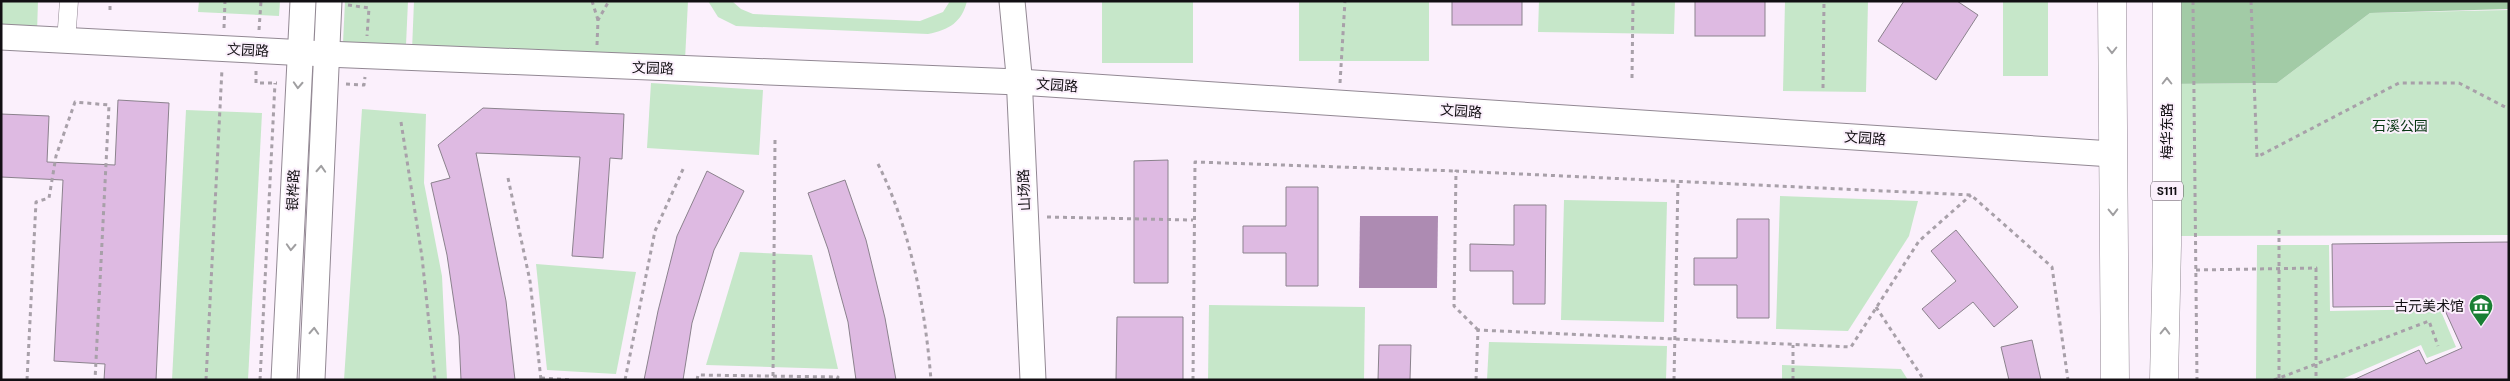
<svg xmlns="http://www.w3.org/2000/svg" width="2510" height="381" font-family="'DM Sans','Noto Sans SC',sans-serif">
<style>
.green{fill:#c6e7c9}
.forest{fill:#a2cba6}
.water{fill:#ad8bb2}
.building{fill:#debae2;stroke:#8b828d}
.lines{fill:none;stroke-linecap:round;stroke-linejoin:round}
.street-casing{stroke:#928893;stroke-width:19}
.secondary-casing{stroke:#928893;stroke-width:27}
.primary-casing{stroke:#928893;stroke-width:29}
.path{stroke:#a8a0a9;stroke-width:3;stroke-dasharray:4 4;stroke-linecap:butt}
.street{stroke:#fff;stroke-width:18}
.secondary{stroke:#fff;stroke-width:25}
.primary{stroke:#fff;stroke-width:28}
.oneway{stroke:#a09fa1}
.labels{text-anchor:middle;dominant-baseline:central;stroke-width:4;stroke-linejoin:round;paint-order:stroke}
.shield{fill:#fbf0fc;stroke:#585259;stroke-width:1}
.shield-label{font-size:12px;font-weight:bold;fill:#120f13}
.street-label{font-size:14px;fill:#120f13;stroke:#fbf0fc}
.park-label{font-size:14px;fill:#083713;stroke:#fbf0fc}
.poi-label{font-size:14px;fill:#120f13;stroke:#fbf0fc;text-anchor:end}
</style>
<rect width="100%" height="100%" fill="#fbf0fc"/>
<g class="green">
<path d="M1,1H38L37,32L1,30Z"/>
<path d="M199,1H280L279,16L198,12Z"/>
<path d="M345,1H408L406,45L343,43Z"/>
<path d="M414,1H688L685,60L412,50Z"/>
<path d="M708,1H732L741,9L753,14L920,21L943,12L950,1H967C962,22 949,30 928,34L736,26L718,17Z"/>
<rect x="1102" y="1" width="91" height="62"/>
<rect x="1299" y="1" width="130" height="60"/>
<path d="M1539,1H1675L1674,34L1538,32Z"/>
<path d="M1785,1H1868L1866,92L1783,91Z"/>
<rect x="2003" y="1" width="45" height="75"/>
<path d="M2509,10V235L2168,236L2167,84L2277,83L2370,13Z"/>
<path d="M651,83L763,90L759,155L647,148Z"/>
<path d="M362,109L426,114L424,183L442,276L447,380H344Z"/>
<path d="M186,110L262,113L248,380H172Z"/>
<path d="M1780,196L1918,201L1909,236L1848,331L1776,329Z"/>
<path d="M1564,200L1667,202L1664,322L1561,320Z"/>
<path d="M2257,245H2329L2330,311L2440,309L2456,347L2427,358L2421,345L2340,380H2256Z"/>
<path d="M740,252L812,255L838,369L706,365Z"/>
<path d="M536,264L636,272L616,374L547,370Z"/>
<path d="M1209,305L1365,307L1364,380H1208Z"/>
<path d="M1489,342L1667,346L1666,380H1487Z"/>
<path d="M1782,365L1901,369L1908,380H1782Z"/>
</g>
<path class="forest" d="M2167,1H2509V9L2370,13L2277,83L2167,84Z"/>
<path class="water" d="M1360,216H1438L1437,288H1359Z"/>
<g class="building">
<rect x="1452" y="1" width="70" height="24"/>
<rect x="1695" y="1" width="70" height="35"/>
<path d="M1904,1H1957L1978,15L1936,80L1878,41Z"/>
<path d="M118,100L169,103L156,380H104L105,364L54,361L63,180L1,177V114L49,116L47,162L115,165Z"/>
<path d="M483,108L624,114L622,159L610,158L603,258L572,256L580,157L476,153L506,301L515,380H461L459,336L447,255L431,183L450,178L438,145Z"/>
<path d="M1168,160V283H1134V161Z"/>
<path d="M707,171L744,191L714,250L692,323L683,380H644L658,311L677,236Z"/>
<path d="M845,180L866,240L885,318L896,380H856L848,322L828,249L808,193Z"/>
<path d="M1286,187H1318V286H1286V253H1243V226H1286Z"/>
<path d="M1514,205H1546L1545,304H1513V271H1470V244L1514,245Z"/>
<path d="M1737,219H1769V318H1737V285H1694V258H1737Z"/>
<path d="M1956,230L2018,307L1994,327L1973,302L1939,329L1922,309L1956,281L1931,251Z"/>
<path d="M2509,242V380H2353L2419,350L2426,364L2462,348L2443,306L2333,307L2332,244Z"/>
<path d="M1117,317H1183V380H1116Z"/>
<path d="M2032,340L2041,380H2009L2001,347Z"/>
<path d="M1379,345H1411L1410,380H1378Z"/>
</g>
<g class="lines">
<defs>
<path id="street" d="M66,41L69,1"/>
<g id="secondary">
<path d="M1012,1L1019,75L1033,380"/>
<path d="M1,37L326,54L1019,82L2112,154"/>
<path d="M284,380L303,1"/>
<path d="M312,380L329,1"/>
</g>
<g id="primary">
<path d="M2112,1L2115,380"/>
<path d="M2164,380L2167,245V1"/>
</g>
</defs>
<use href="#street" class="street-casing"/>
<use href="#secondary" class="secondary-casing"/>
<use href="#primary" class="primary-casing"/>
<g class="path">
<path d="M592,1L598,20"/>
<path d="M2193,1L2197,380"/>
<path d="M2251,1L2257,157L2399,83H2459L2505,107L2509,106"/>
<path d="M348,5L369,8L367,36"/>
<path d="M110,10V1"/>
<path d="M224,28L225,1"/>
<path d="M259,30L261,1"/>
<path d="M597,45L598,20L609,1"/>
<path d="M256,71V83H277"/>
<path d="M1632,78L1633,1"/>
<path d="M1340,83L1345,1"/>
<path d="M346,84L364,85L365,77"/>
<path d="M1823,88L1824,1"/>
<path d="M401,122L422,257L435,380"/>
<path d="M878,164C911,230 925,307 931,380"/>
<path d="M508,178L530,281L541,380"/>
<path d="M1047,217L1193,220"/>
<path d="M2279,230V378"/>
<path d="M2196,270L2316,268V380"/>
<path d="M1876,307L1924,380"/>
<path d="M1478,330L1454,306L1456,171L1971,195L2052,267L2068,380"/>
<path d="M773,376L775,140"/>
<path d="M541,378L573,380"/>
<path d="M27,380L36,202L49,198L56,156L75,102L109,105L95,380"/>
<path d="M206,380L222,69"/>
<path d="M260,380L275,83"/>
<path d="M625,380L655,231L684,167"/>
<path d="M697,380L698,375L838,377L837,380"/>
<path d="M1193,380L1195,162L1456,171"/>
<path d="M1476,380L1478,330L1851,347L1919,241L1971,195"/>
<path d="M1674,380L1678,181"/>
<path d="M1793,380V345"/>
<path d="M2274,380L2429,321L2438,346"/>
</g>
<use href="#street" class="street"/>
<use href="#secondary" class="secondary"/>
<use href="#primary" class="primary"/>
</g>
<defs><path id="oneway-chevron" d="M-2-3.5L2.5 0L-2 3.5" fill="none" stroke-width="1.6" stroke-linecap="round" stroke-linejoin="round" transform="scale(1.25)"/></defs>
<g class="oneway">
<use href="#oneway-chevron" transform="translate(2112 50) rotate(90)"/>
<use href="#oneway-chevron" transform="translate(2167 81) rotate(-90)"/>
<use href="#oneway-chevron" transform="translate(298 85) rotate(93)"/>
<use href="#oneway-chevron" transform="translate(321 169) rotate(-87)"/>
<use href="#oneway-chevron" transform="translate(2113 212) rotate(89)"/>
<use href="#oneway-chevron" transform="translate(291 247) rotate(93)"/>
<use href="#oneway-chevron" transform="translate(314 331) rotate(-87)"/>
<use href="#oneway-chevron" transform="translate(2165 331) rotate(-89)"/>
</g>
<defs>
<symbol id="museum-pin" viewBox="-11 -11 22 30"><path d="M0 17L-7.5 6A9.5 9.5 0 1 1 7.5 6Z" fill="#197f34" stroke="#fbf0fc"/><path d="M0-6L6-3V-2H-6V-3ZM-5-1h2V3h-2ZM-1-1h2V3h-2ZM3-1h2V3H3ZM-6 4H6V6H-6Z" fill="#fff"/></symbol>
</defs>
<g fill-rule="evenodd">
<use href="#museum-pin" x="2467" y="292" width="28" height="38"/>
</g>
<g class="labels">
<rect class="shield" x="2151" y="181.5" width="32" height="19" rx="4"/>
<g class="shield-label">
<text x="2167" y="191">S111</text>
</g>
<g class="street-label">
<text transform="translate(248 50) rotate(3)">文园路</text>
<text transform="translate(653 68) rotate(2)">文园路</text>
<text transform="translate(1057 85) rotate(4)">文园路</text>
<text transform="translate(1461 111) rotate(4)">文园路</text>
<text transform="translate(2167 131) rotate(-90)">梅华东路</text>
<text transform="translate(1865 138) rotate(4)">文园路</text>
<text transform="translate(293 190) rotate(-87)">银桦路</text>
<text transform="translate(1024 190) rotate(-93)">山场路</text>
</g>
<g class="park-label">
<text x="2400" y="126">石溪公园</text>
</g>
<g class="poi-label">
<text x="2464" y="306">古元美术馆</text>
</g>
</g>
<rect width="2510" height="381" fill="none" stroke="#120f13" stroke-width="5"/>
</svg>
